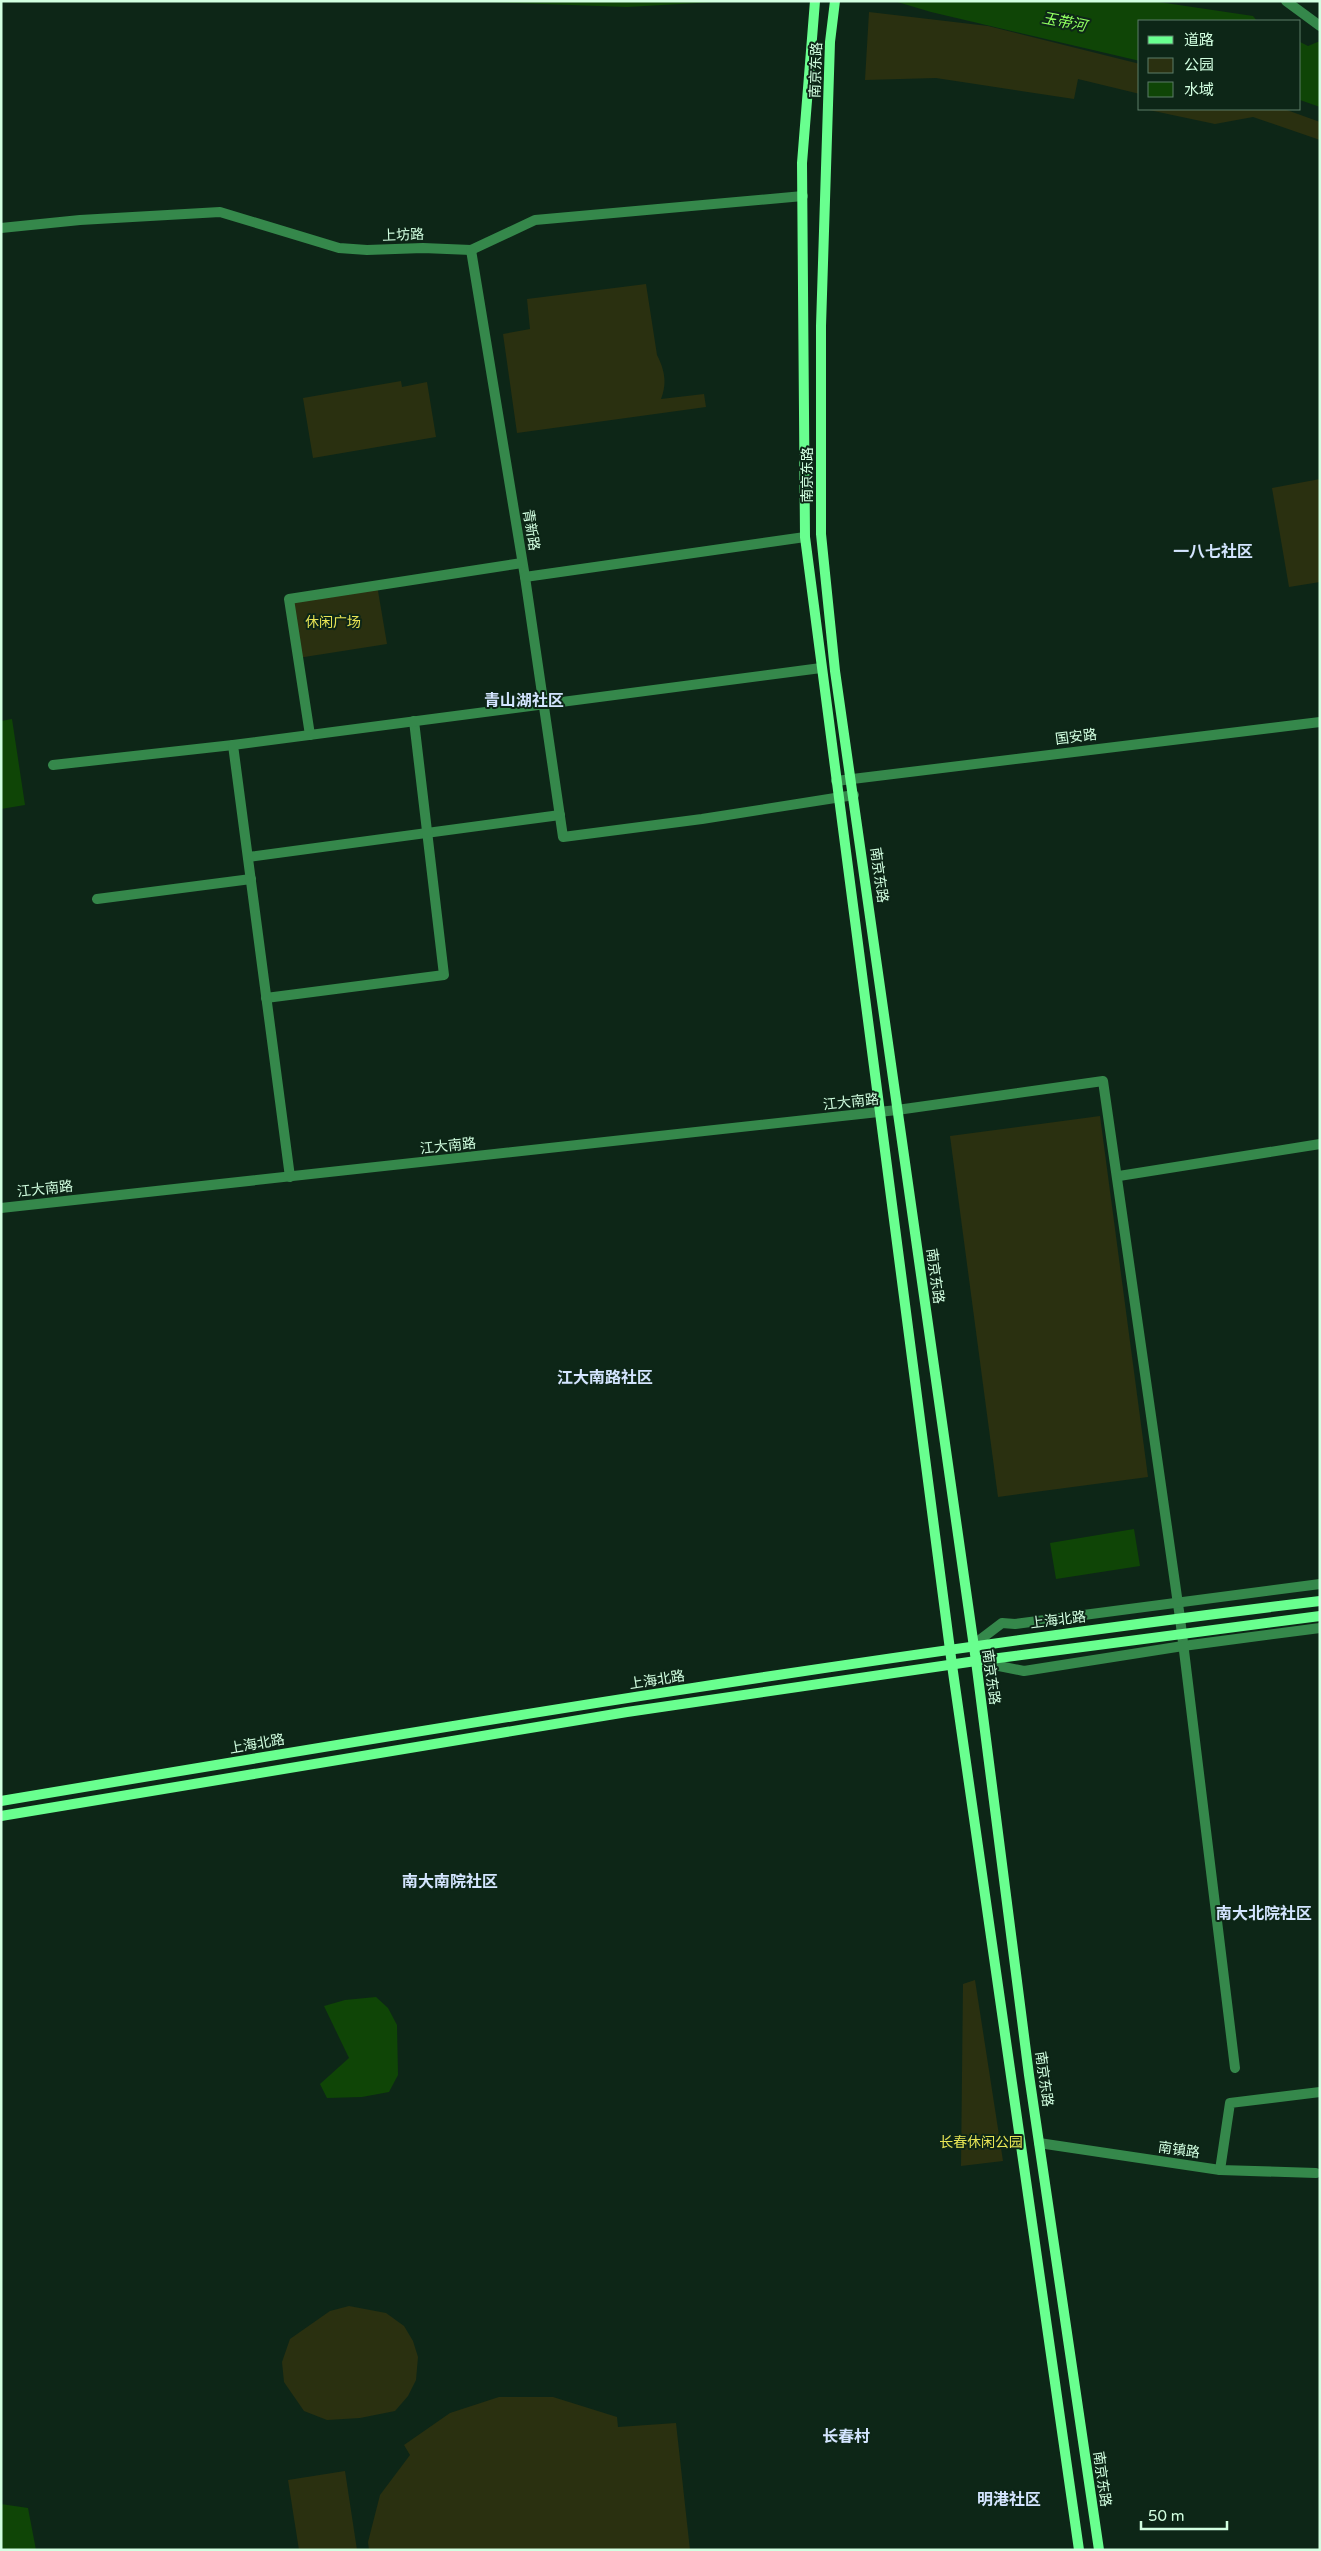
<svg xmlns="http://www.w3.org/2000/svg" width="1321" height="2551" font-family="'Varela Round','Noto Sans SC',sans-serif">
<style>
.green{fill:#2a3010}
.water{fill:#0f4506}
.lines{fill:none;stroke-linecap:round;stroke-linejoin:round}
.minor{stroke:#35884b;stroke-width:10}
.tertiary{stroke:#35884b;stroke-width:10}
.secondary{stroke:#69ff8f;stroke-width:10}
.labels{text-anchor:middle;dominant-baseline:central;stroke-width:4;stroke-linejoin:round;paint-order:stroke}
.street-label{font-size:14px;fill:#d2ffe1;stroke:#0d2617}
.park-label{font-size:14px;fill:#e8e555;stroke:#0d2617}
.water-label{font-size:15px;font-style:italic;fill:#90ff60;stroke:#0d2617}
.quarter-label{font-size:16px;font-weight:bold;fill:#d4e5ff;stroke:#0d2617}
</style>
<rect width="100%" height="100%" fill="#0d2617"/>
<g class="green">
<path d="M869,12L988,26L1140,64V94L1078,79L1074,99L936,78L865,80Z"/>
<path d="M1144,109H1284L1320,122V140L1253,117L1215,124Z"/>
<path d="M646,284L657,355C665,371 667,383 661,399L704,394L706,407L517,433L503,334L530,329L527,299Z"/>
<path d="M401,381L402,387L427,382L436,437L313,458L303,398Z"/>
<path d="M1320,479V582L1289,587L1272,488Z"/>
<path d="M377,585L387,644L298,658L289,599Z"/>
<path d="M1100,1116L1148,1477L998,1497L950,1136Z"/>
<path d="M975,1980L1003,2161L961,2166L963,1984Z"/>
<path d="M349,2306L386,2313L404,2326L413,2341L418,2357L416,2380L408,2396L395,2411L360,2418L327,2420L304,2411L284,2382L282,2362L290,2339L330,2311Z"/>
<path d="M499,2397H553L617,2417L618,2427L676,2423L690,2550H369L368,2542L380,2495L410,2455L404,2445L450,2413Z"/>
<path d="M345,2471L357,2550H299L288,2480Z"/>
</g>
<g class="water">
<path d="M459,1H733L627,7Z"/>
<path d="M894,1H1152L1253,16L1257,21H1140V61L931,12Z"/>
<path d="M1320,41V107L1300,100V42L1308,46Z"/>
<path d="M12,719L25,805L1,809V721Z"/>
<path d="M1134,1529L1140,1566L1056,1579L1050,1543Z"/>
<path d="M376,1997L388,2008L397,2025L398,2075L389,2092L362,2097L327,2098L320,2084L349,2058L324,2006L345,2000Z"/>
<path d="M1,2504L28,2508L36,2550H1Z"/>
</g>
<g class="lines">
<g class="minor">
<path d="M1,228L80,220L220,212L339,248L367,250L423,248L471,250L535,220L803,196"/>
<path d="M471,250L525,577L563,837L702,819L854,795"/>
<path d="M525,577L805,537"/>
<path d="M310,735L289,599L522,563"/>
<path d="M53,765L233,745"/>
<path d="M248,857L560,815"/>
<path d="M97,899L251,879"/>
<path d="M266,998L444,975L414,721"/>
<path d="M897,1110L1103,1081L1180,1618L1235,2068"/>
<path d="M1119,1176L1320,1144"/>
<path d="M290,1177L233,745L821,668"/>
<path d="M1039,2143L1220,2170L1316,2173"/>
<path d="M1220,2170L1230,2103L1320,2092"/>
</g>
<g class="tertiary">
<path d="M1286,1L1320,26"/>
<path d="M836,781L1320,722"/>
<path d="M1,1208L897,1110"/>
<path d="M973,1645L1002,1623L1015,1624L1320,1584"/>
<path d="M979,1662L1024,1671L1183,1646L1320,1628"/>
</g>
<g class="secondary">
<path d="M815,1L802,163L805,537L952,1665L1079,2550"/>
<path d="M835,1L830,42L821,326V534L835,671L976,1661L1029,2075L1099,2550"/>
<path d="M1,1801C440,1727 878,1654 1320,1601"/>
<path d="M1,1816L627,1712L976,1661L1320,1616"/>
</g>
</g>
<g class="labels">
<g class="street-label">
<text transform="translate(816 70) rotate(-88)">南京东路</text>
<text transform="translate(403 235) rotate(-2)">上坊路</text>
<text transform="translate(807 475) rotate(-90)">南京东路</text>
<text transform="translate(531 530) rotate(81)">青新路</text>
<text transform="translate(1076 737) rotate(-7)">国安路</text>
<text transform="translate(879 875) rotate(82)">南京东路</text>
<text transform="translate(851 1102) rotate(-6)">江大南路</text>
<text transform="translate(448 1146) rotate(-6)">江大南路</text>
<text transform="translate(45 1189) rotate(-6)">江大南路</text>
<text transform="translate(935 1276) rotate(82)">南京东路</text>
<text transform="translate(1058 1620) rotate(-7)">上海北路</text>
<text transform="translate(991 1677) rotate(82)">南京东路</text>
<text transform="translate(657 1680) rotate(-9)">上海北路</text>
<text transform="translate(257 1744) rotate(-10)">上海北路</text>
<text transform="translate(1044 2079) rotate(82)">南京东路</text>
<text transform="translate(1179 2150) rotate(8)">南镇路</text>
<text transform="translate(1102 2479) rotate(82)">南京东路</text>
</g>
<g class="park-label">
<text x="333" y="622">休闲广场</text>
<text x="981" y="2142">长春休闲公园</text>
</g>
<g class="water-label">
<text transform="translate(1064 22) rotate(11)">玉带河</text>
</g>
<g class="quarter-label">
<text x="1213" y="552">一八七社区</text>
<text x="524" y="701">青山湖社区</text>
<text x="605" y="1378">江大南路社区</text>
<text x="450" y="1882">南大南院社区</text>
<text x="1264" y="1914">南大北院社区</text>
<text x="846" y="2437">长春村</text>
<text x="1009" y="2500">明港社区</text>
</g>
</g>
<rect width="1321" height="2551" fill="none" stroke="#d2ffe1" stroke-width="5"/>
<rect x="1138" y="20" width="162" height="90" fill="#0d2617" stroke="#5c7d68"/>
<rect x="1148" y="36" width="25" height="8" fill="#69ff8f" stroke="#5c7d68"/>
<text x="1184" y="45" font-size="15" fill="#d2ffe1">道路</text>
<rect x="1148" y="58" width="25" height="15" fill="#2a3010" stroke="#5c7d68"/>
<text x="1184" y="70" font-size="15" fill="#d2ffe1">公园</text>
<rect x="1148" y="82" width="25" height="15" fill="#0f4506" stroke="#5c7d68"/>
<text x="1184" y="95" font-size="15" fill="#d2ffe1">水域</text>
<path d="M1141 2521v8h86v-8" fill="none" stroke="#d2ffe1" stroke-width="2.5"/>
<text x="1148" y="2521" font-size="15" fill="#d2ffe1" stroke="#0d2617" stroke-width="4" paint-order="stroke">50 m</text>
</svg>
